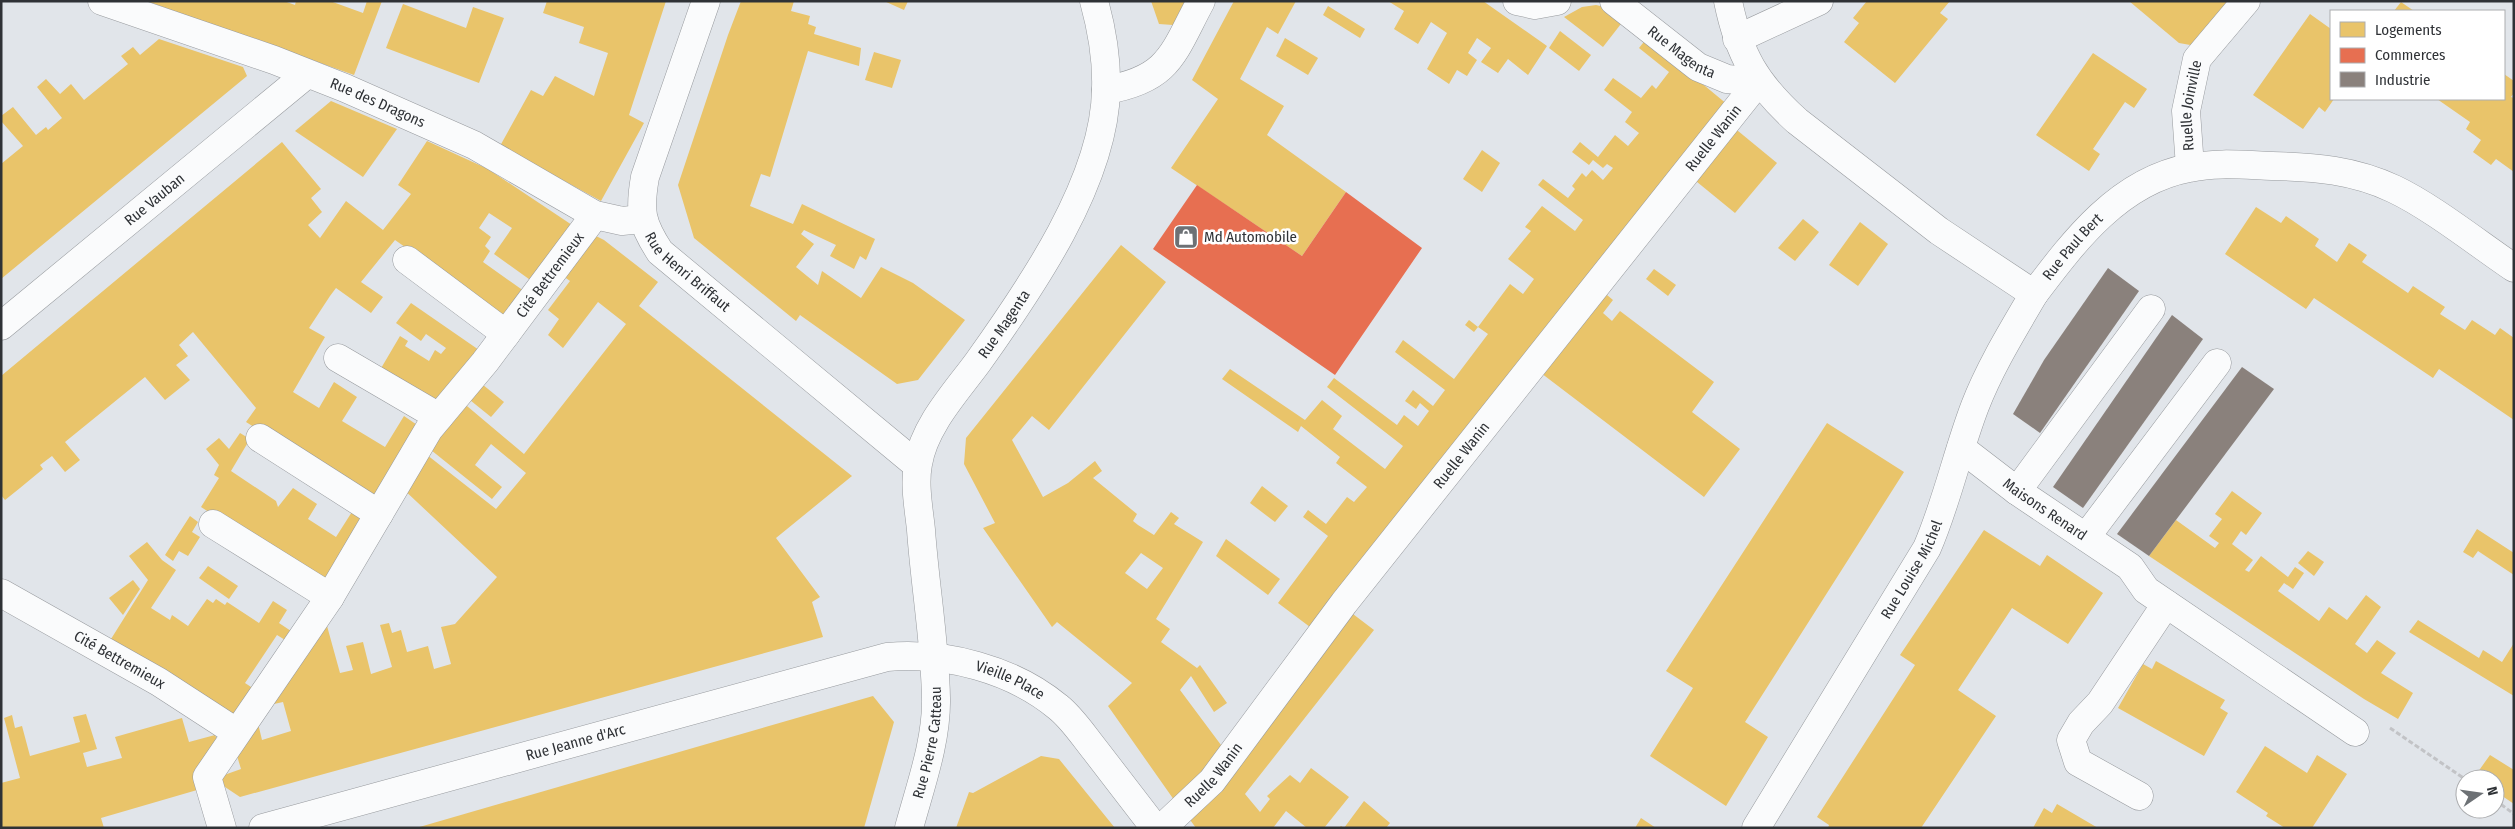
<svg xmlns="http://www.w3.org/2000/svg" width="2515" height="829" font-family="'Fira Sans Condensed',sans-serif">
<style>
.homes{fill:#e9c46a;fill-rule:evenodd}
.shops{fill:#e76f51}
.industry{fill:#8a817c}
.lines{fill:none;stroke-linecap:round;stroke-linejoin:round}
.minor-casing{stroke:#979a9e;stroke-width:29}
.path{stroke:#c2c3c6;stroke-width:3;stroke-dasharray:5 2.5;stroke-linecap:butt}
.minor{stroke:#fafbfc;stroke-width:28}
.labels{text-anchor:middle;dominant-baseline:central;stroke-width:5;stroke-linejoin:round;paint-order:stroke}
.street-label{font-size:15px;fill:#2f3236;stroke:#fff}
.poi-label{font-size:15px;fill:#2f3236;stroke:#fff;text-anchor:start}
</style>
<rect width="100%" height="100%" fill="#e1e5ea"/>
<g class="homes">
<path d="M146,1H284L295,5L296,1H330L363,13L367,1H382L354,75Z"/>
<path d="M547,1H666L629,115L644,123L601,201L500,146L531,90L543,96L555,76L594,96L608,53L579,43L584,27L543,13Z"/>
<path d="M741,1H794L791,11L810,16L808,24L816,27L814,34L861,48L859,66L808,51L770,177L761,174L750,206L793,224L802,204L875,239L866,260L860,256L854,269L830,256L836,245L804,230L801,234L814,244L796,267L818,285L822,271L861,298L881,267L913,283L965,320L918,380L897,384L800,315L796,321L694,238L678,185L728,35Z"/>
<path d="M884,1H908L904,10Z"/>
<path d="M1151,1H1185L1173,25L1159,24Z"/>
<path d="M1234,1H1296L1278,34L1267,27L1240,79L1284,106L1267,135L1346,192L1302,256L1171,168L1218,99L1192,80Z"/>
<path d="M1388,1H1483L1547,46L1528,75L1508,59L1498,73L1481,62L1491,48L1477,38L1468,53L1477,60L1467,76L1457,70L1449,84L1427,69L1447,33L1431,22L1418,44L1394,29L1404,11Z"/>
<path d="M1867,1H1950L1940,13L1948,19L1895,83L1844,42L1859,23L1853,18Z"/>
<path d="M2129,1H2231L2196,46L2179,43Z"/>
<path d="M2401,2L2414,11H2394Z"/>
<path d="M403,4L466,28L473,7L504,18L479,83L386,48Z"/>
<path d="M1596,5L1609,8L1624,20L1603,47L1564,17L1582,7Z"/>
<path d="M1328,6L1365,29L1360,38L1323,15Z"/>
<path d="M2310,14L2331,29V99H2334L2325,112L2319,107L2303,129L2253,95Z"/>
<path d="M1560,31L1591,55L1579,71L1549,48Z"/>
<path d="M1285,38L1318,58L1308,75L1276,56Z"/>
<path d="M1647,38L1728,105L1314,630L1278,603L1328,536L1303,517L1308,510L1326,524L1347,497L1354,502L1367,487L1336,463L1340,457L1301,426L1298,432L1222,379L1230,369L1305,420L1322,400L1342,416L1333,429L1385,469L1403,446L1327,387L1334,378L1397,425L1404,415L1418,426L1429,411L1420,403L1416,409L1405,401L1413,390L1433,406L1445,390L1395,352L1403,340L1454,379L1488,334L1478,327L1510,284L1523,294L1534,279L1508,259L1531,231L1525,227L1542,206L1575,231L1583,220L1538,185L1543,179L1568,198L1575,189L1572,186L1582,173L1586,177L1592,170L1603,180L1613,168L1607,164L1603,168L1593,160L1589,165L1572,152L1580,142L1598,157L1615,135L1628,146L1639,133L1625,122L1632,112L1604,90L1613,78L1641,98L1652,85L1656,89L1669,72L1639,48Z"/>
<path d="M159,39L243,67L247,76L1,279V164L23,146L1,121V116L13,107L36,135L46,127L48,130L62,118L37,87L46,79L60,94L71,84L84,100L128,64L121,56L133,47L140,55Z"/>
<path d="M874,52L901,60L892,88L865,80Z"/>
<path d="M2093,53L2147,89L2134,108L2125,102L2093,149L2100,154L2089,171L2036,135Z"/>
<path d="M2504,74L2514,81V93L2511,97L2514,98V172L2496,159L2491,165L2473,152L2481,140L2466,129L2470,122L2437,99H2504Z"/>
<path d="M331,101L397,129L363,177L295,131Z"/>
<path d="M1732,126L1777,163L1735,213L1691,177Z"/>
<path d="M427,141L488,169L578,229L540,287L494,254L512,228L489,213L479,228L491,237L485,246L490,251L483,262L531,296L512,322L395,240L361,282L383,297L371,313L336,288L330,296L309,328L325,337L293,392L319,408L334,382L357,397L342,421L385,447L404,416L423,429L378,503L246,422L256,408L193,332L179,345L188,356L176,365L190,380L165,400L145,377L65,442L80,460L65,472L52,456L40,465L43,469L20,488L5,500L1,495V376L85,306L282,142L321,189L311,198L322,212L308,225L320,238L346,201L383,230L411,194L398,185Z"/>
<path d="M1482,150L1500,163L1482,192L1463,179Z"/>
<path d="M2256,207L2281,223L2286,216L2319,239L2315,246L2337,262L2349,243L2367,255L2362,262L2408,293L2413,286L2445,307L2440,314L2465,330L2472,320L2495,335L2500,328L2514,338V420L2439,369L2433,378L2314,298L2306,309L2225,254Z"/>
<path d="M1803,219L1819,232L1795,261L1778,248Z"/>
<path d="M1860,222L1888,244L1858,286L1829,265Z"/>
<path d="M590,233L604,240L658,282L639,306L852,476L776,538L820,597L812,602L823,637L240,797L213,779L241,769L234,746L256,715L262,740L291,731L283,702L274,704L271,692L324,615L340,673L353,670L346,646L363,642L371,674L392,667L380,625L389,623L392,633L401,630L407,652L428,646L434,669L451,664L441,627L455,624L497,577L401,487L422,451L496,509L526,473L491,444L475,465L502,487L492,499L426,446L461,401L524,454L626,324L598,302L563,348L548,335L559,319L548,310L570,281L559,273Z"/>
<path d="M1121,245L1166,282L1049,430L1032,416L1012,440L1043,497L1068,483L1095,461L1102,471L1093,478L1137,514L1133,521L1138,525L1154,535L1171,512L1179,518L1174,524L1203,542L1156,619L1170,629L1161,642L1197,668L1200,665L1227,703L1214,712L1191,676L1180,690L1221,745L1239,726L1179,807L1108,706L1132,683L1057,622L1052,627L983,528L995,523L964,464L966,438ZM1141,553L1163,568L1147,589L1125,573Z"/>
<path d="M1654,269L1676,285L1668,296L1646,279Z"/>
<path d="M1601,290L1613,300L1603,313L1612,321L1620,311L1714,382L1692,412L1740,449L1704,497L1537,370Z"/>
<path d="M411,303L479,350L441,406L380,370L400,336L408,341L405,346L429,361L435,350L441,354L446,348L426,334L421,341L396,323Z"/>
<path d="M1469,320L1478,327L1474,332L1465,325Z"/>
<path d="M477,380L504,402L491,417L465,396Z"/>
<path d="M1827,423L1904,472L1745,722L1768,737L1726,806L1650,756L1693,688L1666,671Z"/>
<path d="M240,433L250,439L231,471L276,501L278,507L293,488L317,504L308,519L336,537L357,504L372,514L327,588L201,507L219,478L214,475L219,465L206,449L219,438L229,449Z"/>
<path d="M1262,486L1288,506L1275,522L1250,503Z"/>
<path d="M2232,491L2262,513L2246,535L2241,531L2232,544L2253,560L2245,570L2249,572L2261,556L2288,577L2295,567L2304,573L2293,589L2284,583L2278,591L2319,621L2329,607L2347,620L2366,595L2381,607L2355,644L2367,653L2377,640L2396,653L2381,673L2413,693L2398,719L2364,699L2149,556L2176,520L2215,548L2219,543L2209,536L2222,519L2215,514Z"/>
<path d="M190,516L198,522L192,532L200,537L188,556L179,551L173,561L165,555Z"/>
<path d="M2477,529L2514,553V575L2478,551L2473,558L2463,552Z"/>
<path d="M1984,530L2040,566L2047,555L2103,593L2068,644L2012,608L1958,690L1996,716L1921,828H1828L1829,825L1817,817L1915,665L1900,655Z"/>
<path d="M1226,539L1280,579L1268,595L1216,556Z"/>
<path d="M147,542L162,560L176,570L151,608L170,620L172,615L188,626L207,599L213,603L216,599L225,605L227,602L259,623L273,601L287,610L279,623L297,635L290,643L277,635L245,683L257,691L236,722L111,639L148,580L129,556Z"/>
<path d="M2308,551L2324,562L2314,576L2298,563Z"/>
<path d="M208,566L238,586L229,599L199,578Z"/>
<path d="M133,580L140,589L123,615L109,598Z"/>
<path d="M1349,611L1374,630L1245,794L1260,812L1270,799L1267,796L1290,775L1300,783L1311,768L1349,797L1324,828H1307L1286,811L1273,828H1196L1185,813Z"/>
<path d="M2418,620L2479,658L2483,650L2502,662L2514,643V696L2409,632Z"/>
<path d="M2156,661L2225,700L2220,708L2228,713L2204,756L2118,708L2143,664L2152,669Z"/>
<path d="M873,696L894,722L864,828H416Z"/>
<path d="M86,714L97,749L83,753L87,767L122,758L115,737L182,718L189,742L215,735L221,748L204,788L101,818L104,828H1V783L20,778L4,718L12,715L15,728L22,726L30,756L80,742L73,717Z"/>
<path d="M2265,746L2307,773L2317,755L2347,774L2312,828H2285L2266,816L2268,813L2236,792Z"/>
<path d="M2490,755L2514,770V804L2495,791V779H2479L2475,776Z"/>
<path d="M1041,756L1059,759L1115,828H956L969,792L973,793Z"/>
<path d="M1364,801L1390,823L1386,828H1339L1341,826L1344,828Z"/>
<path d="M2057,804L2098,828H2033L2044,808L2052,813Z"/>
<path d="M1641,818L1656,828H1635Z"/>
</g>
<path class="shops" d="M1197,185L1302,256L1346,192L1422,248L1335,375L1153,249Z"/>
<g class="industry">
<path d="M2108,268L2139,291L2040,433L2013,414L2044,360Z"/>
<path d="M2172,315L2203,339L2083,508L2053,487Z"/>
<path d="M2242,367L2274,389L2149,556L2117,534Z"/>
</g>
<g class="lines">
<defs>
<g id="minor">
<path id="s1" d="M102,1L274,60L345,88L474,145L595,215L622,221L642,219"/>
<path id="s2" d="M706,1L645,177C639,211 641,223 660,252L917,465"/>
<path d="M1517,1L1535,5L1557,1"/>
<path id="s3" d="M1614,1L1698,67L1727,79L1758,82"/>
<path id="s4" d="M1728,1C1739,55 1756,84 1797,121L1939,231L2034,294C2074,241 2119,181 2189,168C2216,162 2244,165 2272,166C2315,167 2354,170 2394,189C2432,207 2477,243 2514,268"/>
<path d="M1737,39L1819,1"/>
<path d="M1106,90C1170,79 1173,53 1201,1"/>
<path id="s5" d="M2190,167L2186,111L2197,59L2246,1"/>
<path d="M407,260L506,334"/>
<path id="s6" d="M1,326L307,74"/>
<path d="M338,358L439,417"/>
<path d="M260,438L379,514"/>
<path id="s7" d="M1961,448L2017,491L2130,567L2146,590L2355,732"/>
<path d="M2017,491L2151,309"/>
<path d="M213,524L330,597"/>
<path d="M2086,537L2217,363"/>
<path id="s8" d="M1,593L159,682L236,732"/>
<path d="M2139,796L2078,762L2071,740L2081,723L2100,703L2166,604"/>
<path id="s9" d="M222,828L207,777L330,597L429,429L485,362L595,215"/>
<path id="s10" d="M263,828L887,657C946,652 1012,669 1058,707C1072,718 1083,735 1095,750C1115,776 1135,802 1155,828"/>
<path id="s11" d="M909,828C920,787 937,741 936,698C935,642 925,586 921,530C919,510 914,485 918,464C924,426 956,392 978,362C1030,289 1105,181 1106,89C1107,59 1102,30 1094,1"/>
<path id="s12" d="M1162,828L1212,781L1344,603L1758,82"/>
<path id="s13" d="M1756,828L1927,548C1947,502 1957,453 1975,406C1990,367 2013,330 2034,294"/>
</g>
</defs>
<use href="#minor" class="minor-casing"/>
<g class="path">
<path d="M2390,728L2465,779"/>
<path d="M2495,800L2514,814"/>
</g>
<use href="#minor" class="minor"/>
</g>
<defs>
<symbol id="shop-square" viewBox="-11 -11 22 22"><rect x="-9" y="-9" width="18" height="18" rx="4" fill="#6d7175" stroke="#fff"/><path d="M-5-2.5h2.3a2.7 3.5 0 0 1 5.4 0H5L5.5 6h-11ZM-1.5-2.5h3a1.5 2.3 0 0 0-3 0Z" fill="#fff"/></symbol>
</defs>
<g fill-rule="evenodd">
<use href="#shop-square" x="1172" y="223" width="28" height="28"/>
</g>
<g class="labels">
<g class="street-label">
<text stroke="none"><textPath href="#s3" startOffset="85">Rue Magenta</textPath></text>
<text stroke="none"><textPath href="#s1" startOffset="294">Rue des Dragons</textPath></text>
<text stroke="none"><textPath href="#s5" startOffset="62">Ruelle Joinville</textPath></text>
<text stroke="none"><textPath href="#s12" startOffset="884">Ruelle Wanin</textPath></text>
<text stroke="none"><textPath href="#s6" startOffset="199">Rue Vauban</textPath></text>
<text stroke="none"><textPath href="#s4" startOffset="496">Rue Paul Bert</textPath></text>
<text stroke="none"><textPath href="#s2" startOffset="299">Rue Henri Briffaut</textPath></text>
<text stroke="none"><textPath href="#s9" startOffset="662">Cité Bettremieux</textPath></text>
<text stroke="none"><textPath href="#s11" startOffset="534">Rue Magenta</textPath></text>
<text stroke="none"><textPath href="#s12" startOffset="479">Ruelle Wanin</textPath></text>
<text stroke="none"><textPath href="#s7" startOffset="104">Maisons Renard</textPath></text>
<text stroke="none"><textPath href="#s13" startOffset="302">Rue Louise Michel</textPath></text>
<text stroke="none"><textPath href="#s8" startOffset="136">Cité Bettremieux</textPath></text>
<text stroke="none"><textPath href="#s10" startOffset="774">Vieille Place</textPath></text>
<text stroke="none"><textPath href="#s10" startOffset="324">Rue Jeanne d'Arc</textPath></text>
<text stroke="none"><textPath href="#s11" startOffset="88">Rue Pierre Catteau</textPath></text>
<text stroke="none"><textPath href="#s12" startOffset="74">Ruelle Wanin</textPath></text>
</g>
<g class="poi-label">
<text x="1204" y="237">Md Automobile</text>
</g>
</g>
<rect width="2515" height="829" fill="none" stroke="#2f3236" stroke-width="5"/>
<rect x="2330" y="10" width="175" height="90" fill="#ffffff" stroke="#acadaf"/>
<rect x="2340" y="22" width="25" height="15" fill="#e9c46a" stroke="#acadaf"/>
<text x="2375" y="35" font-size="15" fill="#2f3236">Logements</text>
<rect x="2340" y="48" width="25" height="15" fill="#e76f51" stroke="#acadaf"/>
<text x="2375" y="60" font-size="15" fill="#2f3236">Commerces</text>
<rect x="2340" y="72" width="25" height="15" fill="#8a817c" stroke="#acadaf"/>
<text x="2375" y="85" font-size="15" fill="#2f3236">Industrie</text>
<g transform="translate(2480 794) rotate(77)"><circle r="24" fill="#ffffff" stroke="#acadaf"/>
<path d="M0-4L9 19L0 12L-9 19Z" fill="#6d7175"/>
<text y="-8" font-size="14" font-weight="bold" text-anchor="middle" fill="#2f3236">N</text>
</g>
</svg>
